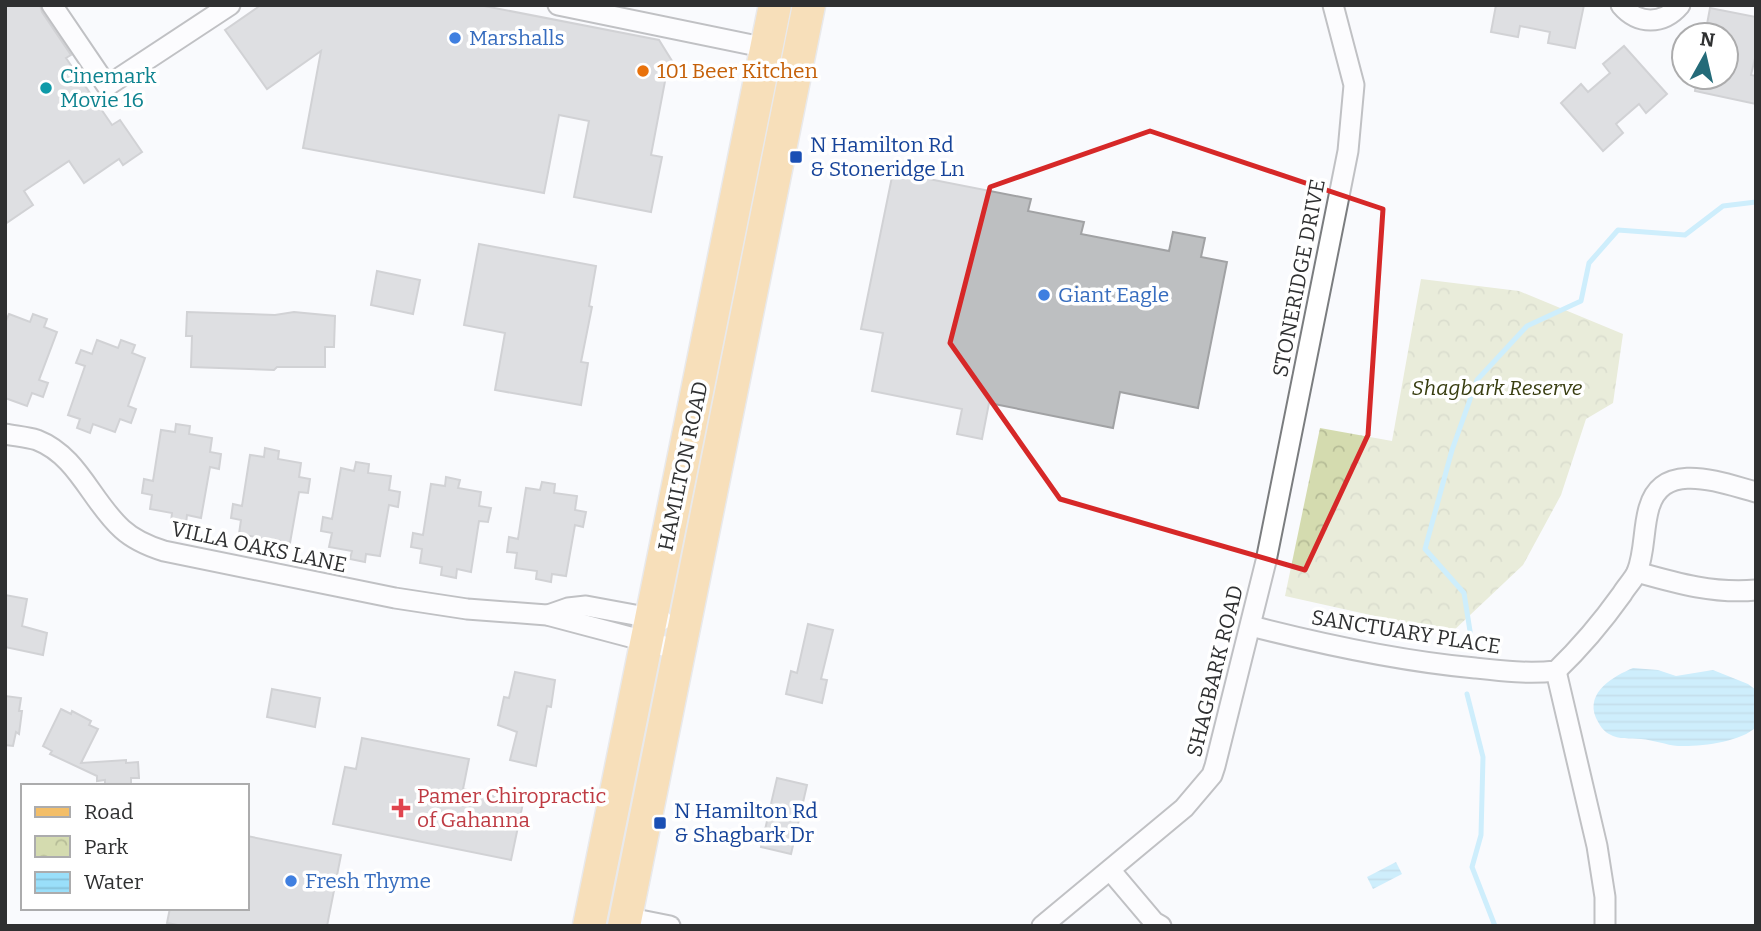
<svg xmlns="http://www.w3.org/2000/svg" width="1761" height="931" font-family="Bitter,serif">
<style>
.park{fill:url(#park-crowns)}
.water{fill:url(#water-rules)}
.lines{fill:none;stroke-linecap:round;stroke-linejoin:round}
.stream{stroke:#9adffa;stroke-width:5}
.building{fill:#bdbfc1;stroke:#a1a2a4;stroke-width:2}
.street-casing{stroke:#7b7d7f;stroke-width:23}
.primary-casing{stroke:#d5d6d6;stroke-width:35}
.street{stroke:#fff;stroke-width:19}
.primary{stroke:#f3be68;stroke-width:32}
.marked{fill:none;stroke:#d62828;stroke-width:5;stroke-linejoin:round}
.shop-dot{fill:#3f7fe0;stroke:#fff;stroke-width:2.5}
.food-dot{fill:#e8710a;stroke:#fff;stroke-width:2.5}
.culture-dot{fill:#0f9aa8;stroke:#fff;stroke-width:2.5}
.transit-dot{fill:#1a4fb4;stroke:#fff;stroke-width:2.5}
.health-dot{fill:#e0444e;stroke:#fff;stroke-width:2.5}
.labels{text-anchor:middle;dominant-baseline:central;stroke-width:7;stroke-linejoin:round;paint-order:stroke}
.shop-label{font-size:21px;fill:#366cbe;stroke:#fff;text-anchor:start}
.food-label{font-size:21px;fill:#c56008;stroke:#fff;text-anchor:start}
.culture-label{font-size:21px;fill:#0d838f;stroke:#fff;text-anchor:start}
.transit-label{font-size:21px;fill:#164399;stroke:#fff;text-anchor:start}
.street-label{font-size:21px;fill:#2f3031;stroke:#fff}
.park-label{font-size:21px;font-style:italic;fill:#383d10;stroke:#fff}
.health-label{font-size:21px;fill:#be3a42;stroke:#fff;text-anchor:start}
</style>
<defs>
<pattern id="park-crowns" width="20" height="18" patternUnits="userSpaceOnUse" patternTransform="scale(1.75)"><rect width="20" height="18" fill="#d4dbaf"/><path d="M2 6a3 3 0 1 1 6 0M12 15a3 3 0 1 1 6 0" fill="none" stroke="#b6bc97"/></pattern>
<pattern id="water-rules" width="6" height="5" patternUnits="userSpaceOnUse" patternTransform="scale(1.75)"><rect width="6" height="5" fill="#9adffa"/><path d="M0 2.5h6" fill="none" stroke="#85c0d7"/></pattern>
</defs>
<rect width="100%" height="100%" fill="#f9fafd"/>
<path class="park" d="M1421,279L1519,291L1623,334L1613,403L1586,419L1561,495L1523,565L1451,633L1285,596L1320,428L1392,441Z"/>
<g class="water">
<path d="M1633,668L1658,670L1676,676L1713,670L1748,684L1756,690V727C1741,742 1700,747 1678,746C1666,745 1654,740 1641,739C1629,738 1620,740 1609,734C1603,731 1599,724 1596,718C1585,692 1614,676 1633,668Z"/>
<path d="M1396,862L1402,874L1373,889L1367,877Z"/>
</g>
<g class="lines">
<g class="stream">
<path d="M1469,649L1470,631L1464,593L1425,549L1452,450L1477,380L1527,326L1581,301L1589,263L1618,230L1685,235L1723,206L1756,202"/>
<path d="M1467,694L1483,757L1481,835L1472,867L1495,926"/>
</g>
</g>
<g class="building">
<path d="M5,5H40L42,12L71,55L66,58L112,125L120,120L142,152L123,165L119,159L84,183L69,161L24,191L33,205L5,224Z"/>
<path d="M261,5H479L659,40L677,69L666,76L651,155L662,157L651,212L574,197L589,121L559,115L544,193L303,148L321,51L267,89L225,30Z"/>
<path d="M1496,5H1584L1575,48L1548,43L1550,32L1520,26L1518,37L1491,32Z"/>
<path d="M1710,8L1756,17V54L1751,75L1756,76V104L1695,91L1697,77H1726V35H1705Z"/>
<path d="M1624,46L1667,94L1646,113L1639,104L1616,124L1623,133L1603,151L1561,103L1581,84L1588,92L1610,73L1603,64Z"/>
<path d="M893,172L1031,199L1028,211L1084,222L1081,234L1169,251L1173,232L1205,238L1201,257L1227,262L1198,408L1120,392L1113,428L989,403L982,439L957,434L962,409L872,391L883,333L861,329Z"/>
<path d="M479,244L596,266L589,306L592,307L581,362L588,363L581,405L495,390L505,333L464,325Z"/>
<path d="M377,271L420,280L413,314L371,305Z"/>
<path d="M187,312L275,315L294,312L335,316L334,347H325V367H277L274,370L191,367L192,336H186Z"/>
<path d="M9,314L30,322L33,314L47,319L44,327L57,332L39,380L48,383L43,397L32,393L27,406L5,398V323Z"/>
<path d="M97,340L118,348L121,340L135,345L132,353L145,358L128,406L136,409L131,423L120,419L115,432L93,424L90,433L77,428L80,419L68,415L85,366L76,363L81,350L92,354Z"/>
<path d="M176,424L190,426L189,434L212,438L210,452L221,454L219,469L210,467L201,518L187,515L186,524L171,522L172,513L150,509L152,495L142,493L144,479L153,481L161,430L175,432Z"/>
<path d="M265,448L279,451L278,459L301,463L299,477L310,479L308,493L299,492L290,543L276,540L275,549L260,546L261,538L239,534L241,520L231,518L233,504L242,506L250,455L264,457Z"/>
<path d="M356,462L369,464L368,473L391,476L389,490L400,492L398,507L389,505L380,556L366,554L365,562L350,559L352,551L329,547L332,533L321,531L323,517L332,519L341,468L354,471Z"/>
<path d="M446,477L460,480L458,488L481,492L479,506L491,508L488,522L479,521L471,572L457,569L456,578L441,575L442,567L420,563L422,549L411,547L413,533L423,535L431,484L445,486Z"/>
<path d="M542,482L555,484L554,493L577,496L575,510L586,512L583,527L575,525L566,576L552,574L551,582L536,579L537,571L515,568L517,553L507,552L509,537L518,539L526,488L540,490Z"/>
<path d="M5,595L27,599L22,626L47,633L43,655L5,647Z"/>
<path d="M808,624L833,630L821,679L827,680L822,703L786,694L791,671L797,673Z"/>
<path d="M515,672L555,680L551,707L547,706L536,766L510,760L517,732L498,725L504,697L509,698Z"/>
<path d="M272,689L320,698L315,727L267,717Z"/>
<path d="M5,696L21,698L19,711H22L19,734L16,732L13,746L5,745Z"/>
<path d="M61,709L71,714L72,711L91,721L89,725L98,729L81,763L126,760V763L138,762L139,778H131V786H105V780L97,781V776L50,754L52,751L43,746Z"/>
<path d="M362,738L469,759L463,789L523,803L511,860L333,824L345,767L356,769Z"/>
<path d="M777,778L807,785L791,854L761,847Z"/>
<path d="M247,836L341,855L327,926H183L167,923L170,908H247Z"/>
</g>
<g class="lines">
<defs>
<g id="street">
<path d="M52,5L107,86L230,5"/>
<path d="M558,5L767,48"/>
<path d="M1621,5C1638,25 1663,25 1680,5"/>
<path d="M5,434C15,436 27,437 37,440C78,456 91,501 122,529C134,540 148,546 164,551L395,598L467,609L547,615L679,650"/>
<path d="M1637,572C1676,583 1714,594 1756,590"/>
<path d="M548,615L568,608L586,606L662,620"/>
<path d="M1251,626C1325,645 1399,661 1475,668C1502,671 1528,674 1556,671C1581,647 1602,622 1622,594C1626,587 1634,579 1637,572C1645,552 1643,528 1649,508C1663,459 1721,483 1756,492"/>
<path d="M1556,671L1597,846L1605,897V926"/>
<path d="M1110,870L1154,922L1161,926"/>
<path d="M625,917L670,926"/>
<path d="M1042,926L1184,808L1212,775L1215,766L1266,561L1348,151L1354,85L1333,5"/>
</g>
<g id="primary">
<path d="M589,926L775,5"/>
<path d="M624,926L809,5"/>
</g>
</defs>
<use href="#street" class="street-casing"/>
<use href="#primary" class="primary-casing"/>
<use href="#street" class="street"/>
<use href="#primary" class="primary"/>
</g>
<path d="M0 0H1761V931H0ZM1150,131L1383,209L1368,435L1305,570L1060,499L950,343L990,187Z" fill="#f9fafd" fill-opacity=".55" fill-rule="evenodd"/>
<path class="marked" d="M1150,131L1383,209L1368,435L1305,570L1060,499L950,343L990,187Z"/>
<g class="shop-dot">
<circle cx="455" cy="38" r="7"/>
<circle cx="1044" cy="295" r="7"/>
<circle cx="291" cy="881" r="7"/>
</g>
<circle class="food-dot" cx="643" cy="71" r="7"/>
<circle class="culture-dot" cx="46" cy="88" r="7"/>
<g class="transit-dot">
<rect x="789" y="150" width="14" height="14" rx="3.5"/>
<rect x="653" y="816" width="14" height="14" rx="3.5"/>
</g>
<path class="health-dot" d="M397.5 797.5h7v7h7v7h-7v7h-7v-7h-7v-7h7z"/>
<g class="labels">
<g class="shop-label">
<text x="469" y="38">Marshalls</text>
<text x="1058" y="295">Giant Eagle</text>
<text x="305" y="881">Fresh Thyme</text>
</g>
<g class="food-label">
<text x="657" y="71">101 Beer Kitchen</text>
</g>
<g class="culture-label">
<text x="60" y="76">Cinemark<tspan x="60" dy="24">Movie 16</tspan></text>
</g>
<g class="transit-label">
<text x="810" y="145">N Hamilton Rd<tspan x="810" dy="24">&amp; Stoneridge Ln</tspan></text>
<text x="674" y="811">N Hamilton Rd<tspan x="674" dy="24">&amp; Shagbark Dr</tspan></text>
</g>
<g class="street-label">
<text transform="translate(1299 278) rotate(-79)">STONERIDGE DRIVE</text>
<text transform="translate(683 466) rotate(-78)">HAMILTON ROAD</text>
<text transform="translate(259 547) rotate(12)">VILLA OAKS LANE</text>
<text transform="translate(1406 632) rotate(9)">SANCTUARY PLACE</text>
<text transform="translate(1215 671) rotate(-76)">SHAGBARK ROAD</text>
</g>
<g class="park-label">
<text x="1497" y="388">Shagbark Reserve</text>
</g>
<g class="health-label">
<text x="417" y="796">Pamer Chiropractic<tspan x="417" dy="24">of Gahanna</tspan></text>
</g>
</g>
<rect width="1761" height="931" fill="none" stroke="#2f3031" stroke-width="14"/>
<rect x="21" y="784" width="228" height="126" fill="#ffffff" stroke="#acacad" stroke-width="2"/>
<rect x="35" y="807" width="35" height="10" fill="#f3be68" stroke="#acacad" stroke-width="2"/>
<text x="84" y="819" font-size="21" fill="#2f3031">Road</text>
<rect x="35" y="836" width="35" height="21" fill="url(#park-crowns)" stroke="#acacad" stroke-width="2"/>
<text x="84" y="854" font-size="21" fill="#2f3031">Park</text>
<rect x="35" y="872" width="35" height="21" fill="url(#water-rules)" stroke="#acacad" stroke-width="2"/>
<text x="84" y="889" font-size="21" fill="#2f3031">Water</text>
<g transform="translate(1705 56) rotate(8)"><circle r="33" fill="#ffffff" stroke="#acacad" stroke-width="2"/>
<path d="M0-5L12 26L0 18L-12 26Z" fill="#246b79"/>
<text y="-10" font-size="19" font-weight="bold" text-anchor="middle" fill="#2f3031">N</text>
</g>
</svg>
